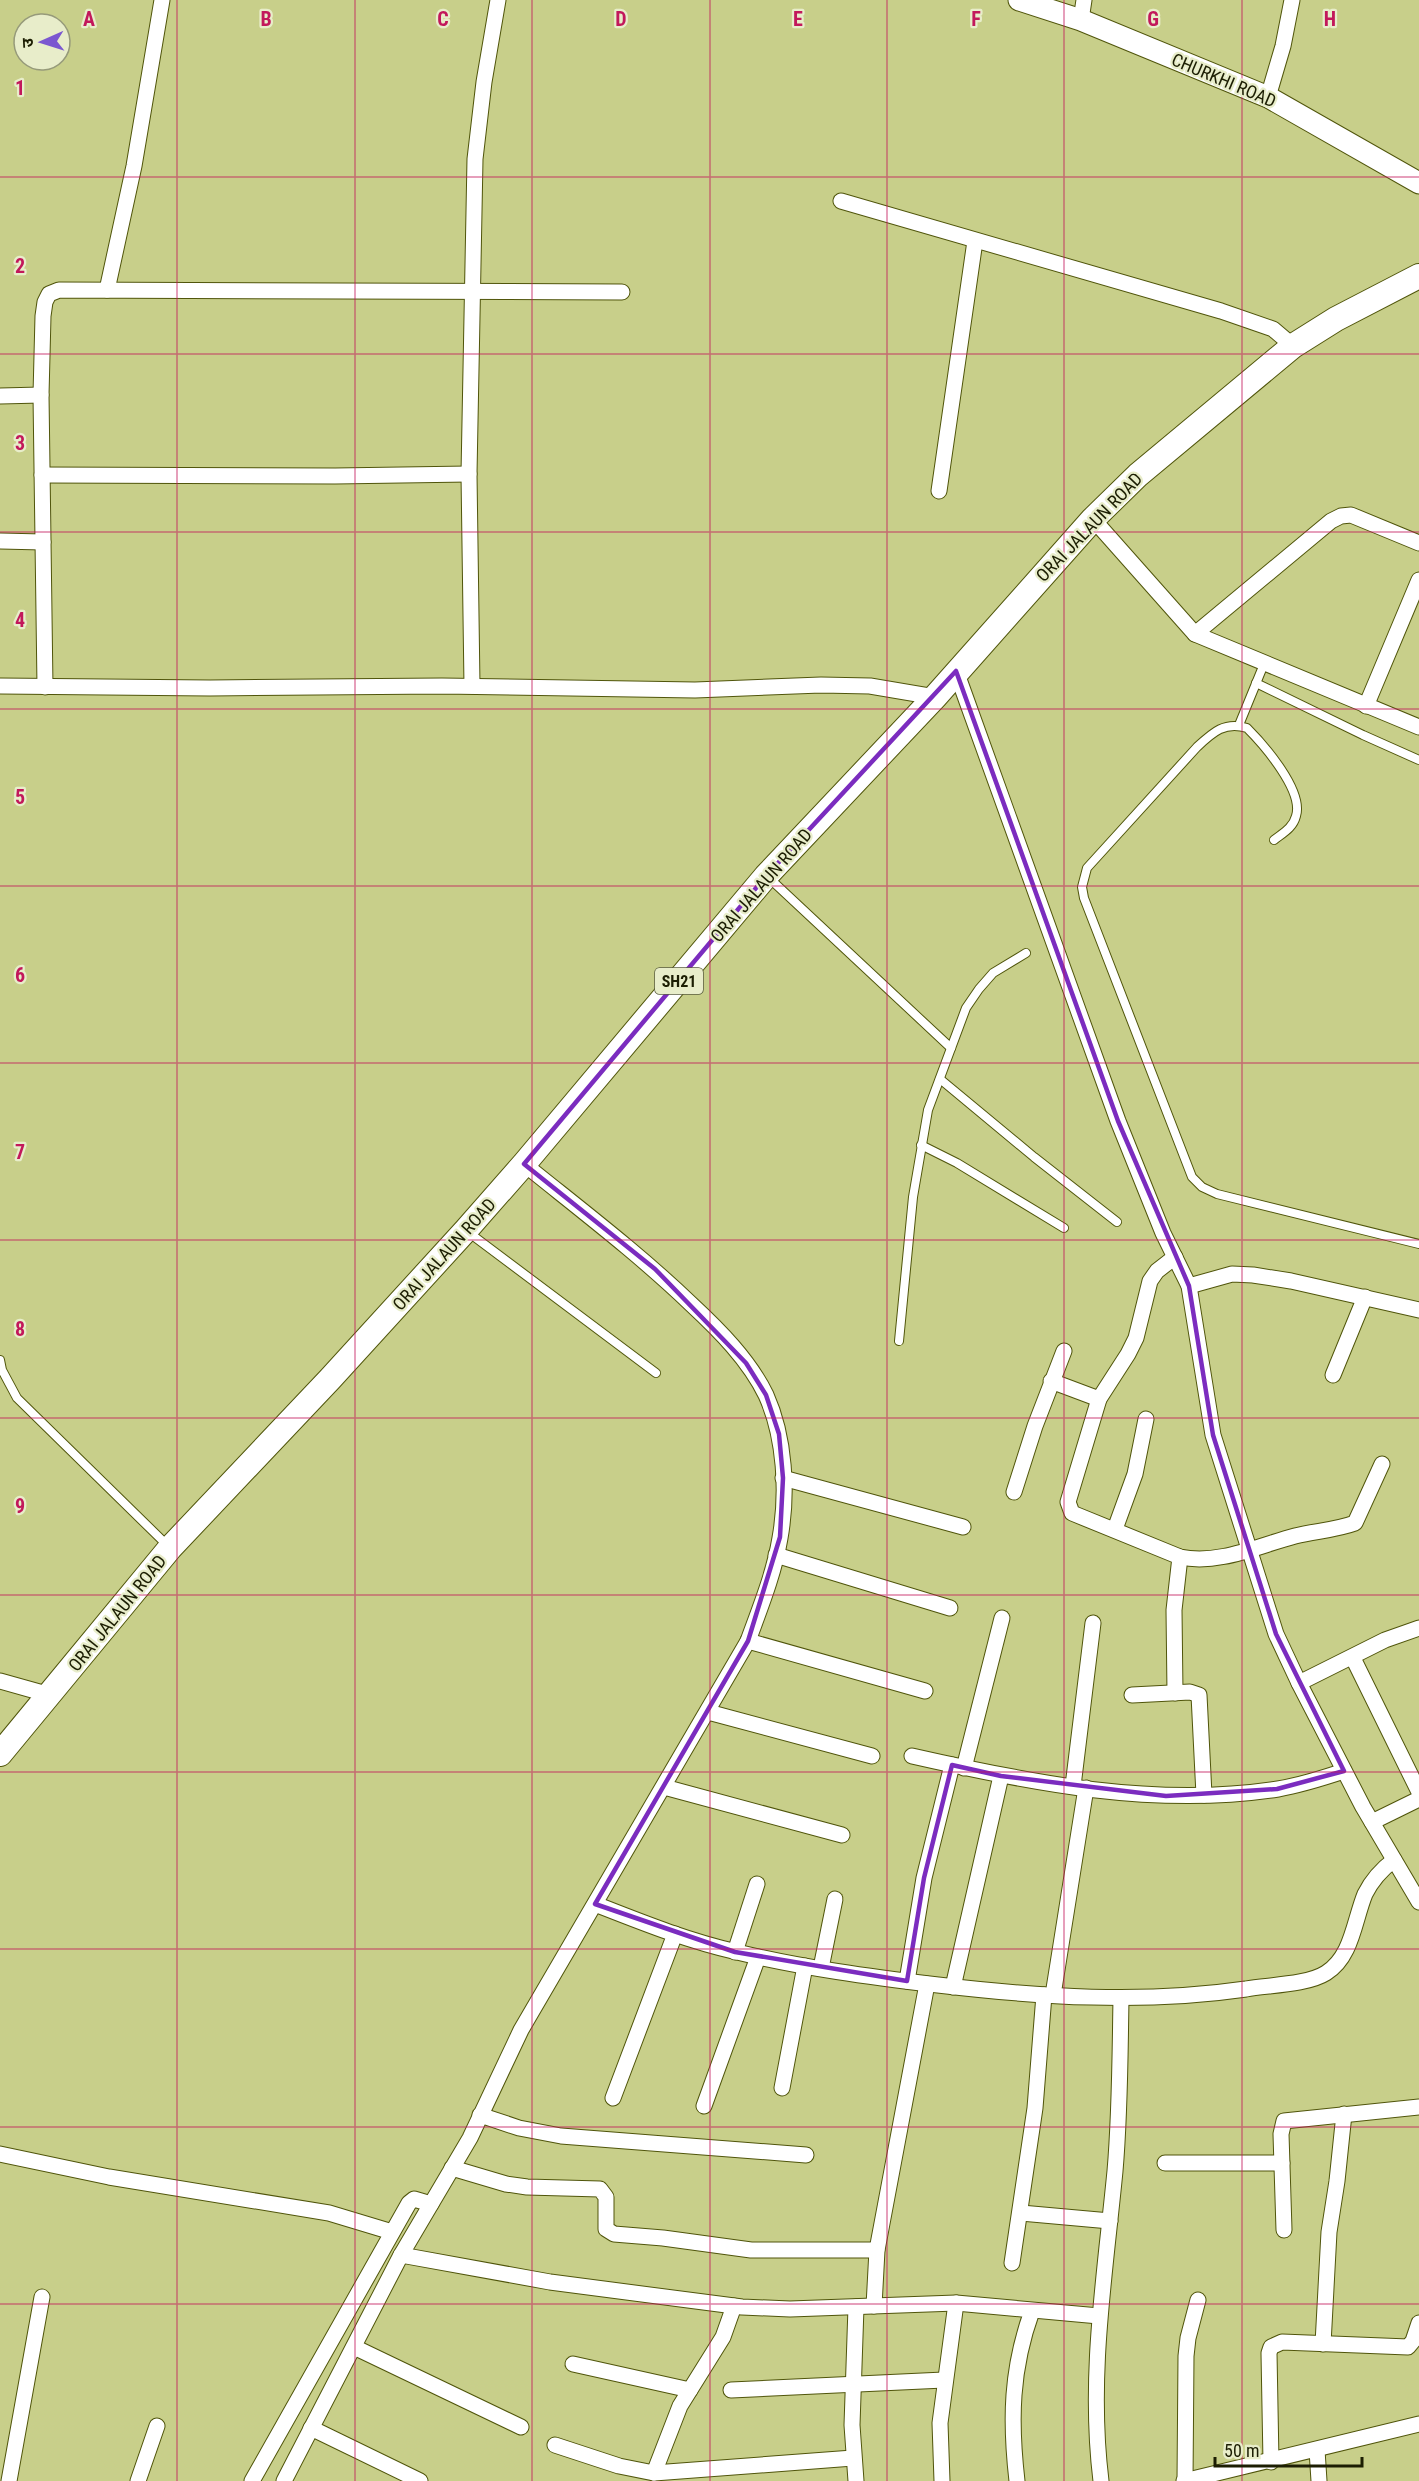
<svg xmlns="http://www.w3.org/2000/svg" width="1419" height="2481" font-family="'Roboto Condensed','Noto Sans Devanagari',sans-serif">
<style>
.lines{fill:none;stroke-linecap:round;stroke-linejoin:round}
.lane-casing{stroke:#50550b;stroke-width:10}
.street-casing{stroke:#50550b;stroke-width:17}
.secondary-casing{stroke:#50550b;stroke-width:23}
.primary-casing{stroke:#50550b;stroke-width:26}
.lane{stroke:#fff;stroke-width:8}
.street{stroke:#fff;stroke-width:15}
.secondary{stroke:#fff;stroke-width:21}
.primary{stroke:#fff;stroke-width:24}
.marked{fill:none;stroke:#7b2cbf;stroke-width:4.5;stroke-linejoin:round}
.grid{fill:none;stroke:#c2185b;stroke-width:1.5;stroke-opacity:0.55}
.labels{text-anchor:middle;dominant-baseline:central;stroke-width:4.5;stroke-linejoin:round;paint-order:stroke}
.shield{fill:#e8edca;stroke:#595c3f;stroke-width:1.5}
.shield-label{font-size:16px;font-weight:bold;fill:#1c1e03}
.street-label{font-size:18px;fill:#1c1e03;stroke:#e8edca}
.grid-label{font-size:20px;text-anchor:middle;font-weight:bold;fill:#c2185b;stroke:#e8edca;stroke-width:4.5;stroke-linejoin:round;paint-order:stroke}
</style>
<rect width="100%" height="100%" fill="#c8cf8a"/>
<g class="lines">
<defs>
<g id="lane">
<path d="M1256,683L1363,735L1419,760"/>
<path d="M1239,725L1264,664"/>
<path d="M1274,840C1283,833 1293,828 1296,816C1304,791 1264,745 1247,728C1225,721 1213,732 1197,747L1087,868L1082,887L1084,898L1192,1177L1202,1187L1217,1194L1419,1244"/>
<path d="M768,877L951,1048"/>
<path d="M940,1079L1034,1157L1117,1222"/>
<path d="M921,1145L957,1163L1064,1228"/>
<path d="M468,1232L656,1373"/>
<path d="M899,1341L913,1197L928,1110L966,1008L979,989L993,973L1026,953"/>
<path d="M0,1360L2,1370L17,1398L167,1545"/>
</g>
<g id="street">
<path d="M1081,20L1084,0"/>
<path d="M1268,97L1283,46L1292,0"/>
<path d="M841,201L1221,311L1273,329L1293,346"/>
<path d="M107,290L134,166L162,0"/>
<path d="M0,396L41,395"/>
<path d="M42,475L335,476L469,474"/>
<path d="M939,491L975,241"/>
<path d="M1093,519L1195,634L1419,727"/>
<path d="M0,541L43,542"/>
<path d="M1195,634L1331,521L1341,516L1351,515L1419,543"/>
<path d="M956,671L1118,1121L1163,1233L1189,1286L1213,1435L1276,1634L1299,1683L1363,1807L1419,1902"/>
<path d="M0,686L210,688L442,686L695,690L821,685L870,686L935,697"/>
<path d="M472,686L469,474L475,159L484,82L498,0"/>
<path d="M45,687L41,395L43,316L45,302L49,294L59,290L622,292"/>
<path d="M1366,706L1419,580"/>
<path d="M1175,1257L1157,1271L1150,1281L1136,1338L1128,1354L1099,1399L1068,1502L1072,1513L1180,1557C1219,1565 1257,1546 1295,1536C1315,1531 1336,1530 1355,1523L1382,1464"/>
<path d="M1189,1286L1232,1274L1253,1275L1291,1281L1419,1310"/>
<path d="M1333,1375L1365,1297"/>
<path d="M1051,1381L1099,1399"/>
<path d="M783,1478L963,1527"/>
<path d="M1014,1492L1035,1426L1064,1351"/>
<path d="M1115,1529L1135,1474L1146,1419"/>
<path d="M776,1555L950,1608"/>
<path d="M748,1641L925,1691"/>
<path d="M1353,1658L1419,1792"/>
<path d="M0,1681L50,1695"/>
<path d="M1299,1683L1385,1640L1419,1628"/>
<path d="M1175,1693L1174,1610L1180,1557"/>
<path d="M1132,1695L1190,1692L1199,1695L1204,1795"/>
<path d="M708,1712L872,1756"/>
<path d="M912,1756C1031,1783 1156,1808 1278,1789C1301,1785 1323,1778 1344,1771"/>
<path d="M964,1768L1002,1618"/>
<path d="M1073,1786L1093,1623"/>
<path d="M664,1787L842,1835"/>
<path d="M1372,1822L1419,1799"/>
<path d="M595,1904C641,1922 688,1941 737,1952C803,1968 871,1977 938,1985C1040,1997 1143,2004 1246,1989C1268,1985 1307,1985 1326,1973C1352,1957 1354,1921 1365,1894C1372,1880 1382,1869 1394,1860"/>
<path d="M735,1952L757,1884"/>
<path d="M821,1968L835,1899"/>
<path d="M907,1981L924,1878L952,1765"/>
<path d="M953,1987L1001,1776"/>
<path d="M1053,1995L1086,1788"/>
<path d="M782,2088L805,1966"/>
<path d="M613,2098L675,1934"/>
<path d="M704,2106L758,1957"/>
<path d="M480,2115L519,2128L561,2136L806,2155"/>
<path d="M0,2154L109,2177L329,2213L392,2232"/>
<path d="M1165,2163H1282"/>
<path d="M452,2168L506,2184L527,2187L600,2189L606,2197V2229L614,2234L663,2238L751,2250H877"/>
<path d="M1021,2213L1110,2221"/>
<path d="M1284,2230L1281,2134L1284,2121L1419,2107"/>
<path d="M401,2255L550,2282L742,2307L790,2309L956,2303L1099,2316"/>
<path d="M1012,2263L1035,2108L1044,1995"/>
<path d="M874,2306L877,2250L927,1984"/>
<path d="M1323,2344L1329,2232L1337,2181L1344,2114"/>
<path d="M354,2347L521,2427"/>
<path d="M573,2364L690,2390"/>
<path d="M731,2390L944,2380"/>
<path d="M311,2428L420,2481"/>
<path d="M555,2445L619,2466L654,2473L853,2458"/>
<path d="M1317,2450L1319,2481"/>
<path d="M1271,2462L1269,2353L1271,2347L1282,2342L1408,2347L1413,2341L1419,2323"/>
<path d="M654,2473L680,2406L723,2337L734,2306"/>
<path d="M9,2481L42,2297"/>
<path d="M138,2481L157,2426"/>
<path d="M252,2481L409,2203L414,2199L431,2204"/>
<path d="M284,2481L401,2255L470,2138L521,2030L748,1641C760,1608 774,1574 780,1538C788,1493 785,1437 766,1395C749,1360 719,1330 691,1304C639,1254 581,1210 524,1164"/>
<path d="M856,2481L852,2425L856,2307"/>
<path d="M942,2481L940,2423L956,2303"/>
<path d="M1017,2481C1010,2420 1011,2369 1032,2311"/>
<path d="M1101,2481C1088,2377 1105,2275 1115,2171C1120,2114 1120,2056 1121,1998"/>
<path d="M1184,2481L1419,2424"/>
<path d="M1185,2481L1186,2356L1188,2338L1198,2300"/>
</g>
<path id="secondary" d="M1019,0L1081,20L1268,97L1419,183"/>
<path id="primary" d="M0,1754L170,1548L330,1379L466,1230L524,1164L766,876L935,697L1093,519L1138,475L1293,346L1336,319L1419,276"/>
</defs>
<use href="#lane" class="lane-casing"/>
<use href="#street" class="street-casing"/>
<use href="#secondary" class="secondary-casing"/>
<use href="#primary" class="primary-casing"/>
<use href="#lane" class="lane"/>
<use href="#street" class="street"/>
<use href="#secondary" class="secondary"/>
<use href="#primary" class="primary"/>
</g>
<path class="marked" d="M956,671L1118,1121L1189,1286L1213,1435L1276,1634L1344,1771L1277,1789L1166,1796L1001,1776L952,1765L924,1878L907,1981L735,1952L595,1904L748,1641L780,1537L783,1478L779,1434L766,1395L746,1363L655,1269L524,1164L766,876Z"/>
<path class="grid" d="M177,0V2481M355,0V2481M532,0V2481M710,0V2481M887,0V2481M1064,0V2481M1242,0V2481M0,177H1419M0,354H1419M0,532H1419M0,709H1419M0,886H1419M0,1063H1419M0,1240H1419M0,1418H1419M0,1595H1419M0,1772H1419M0,1949H1419M0,2127H1419M0,2304H1419"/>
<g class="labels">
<rect class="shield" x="655" y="968" width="48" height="26" rx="4.5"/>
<g class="shield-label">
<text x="679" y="981">SH21</text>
</g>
<g class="street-label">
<text transform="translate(1224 80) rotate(23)">CHURKHI ROAD</text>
<text transform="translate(1089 527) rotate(-46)">ORAI JALAUN ROAD</text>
<text transform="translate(761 885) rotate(-49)">ORAI JALAUN ROAD</text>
<text transform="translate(444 1254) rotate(-48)">ORAI JALAUN ROAD</text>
<text transform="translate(117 1613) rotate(-51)">ORAI JALAUN ROAD</text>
</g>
</g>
<g class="grid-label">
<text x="89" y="26">A</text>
<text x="266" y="26">B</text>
<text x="443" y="26">C</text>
<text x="621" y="26">D</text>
<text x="798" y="26">E</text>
<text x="976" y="26">F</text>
<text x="1153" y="26">G</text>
<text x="1330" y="26">H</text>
<text x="20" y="95">1</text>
<text x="20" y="273">2</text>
<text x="20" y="450">3</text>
<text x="20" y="627">4</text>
<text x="20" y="804">5</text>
<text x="20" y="982">6</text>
<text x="20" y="1159">7</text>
<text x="20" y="1336">8</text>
<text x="20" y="1513">9</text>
</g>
<g transform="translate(42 42) rotate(267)"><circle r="28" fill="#e8edca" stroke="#969a7a" stroke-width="1.5"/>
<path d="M0-4.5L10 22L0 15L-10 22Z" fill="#7b57d0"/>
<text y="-9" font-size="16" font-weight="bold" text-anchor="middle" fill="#1c1e03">उ</text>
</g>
<path d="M1215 2457v9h147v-9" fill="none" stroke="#1c1e03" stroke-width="3"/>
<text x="1224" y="2457" font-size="18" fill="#1c1e03" stroke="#e8edca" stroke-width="4.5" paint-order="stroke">50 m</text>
</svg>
